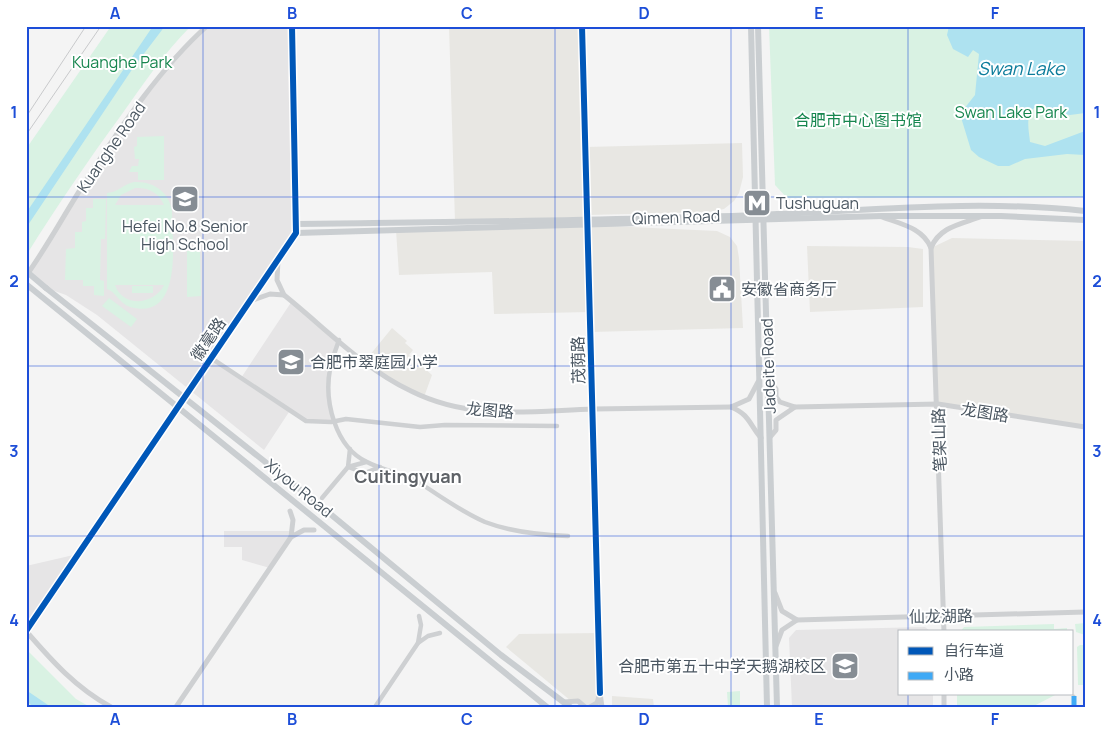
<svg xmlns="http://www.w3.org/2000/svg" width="1111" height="733" font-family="Manrope,'Noto Sans SC',sans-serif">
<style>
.commercial{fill:#e8e7e3}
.education{fill:#e6e5e6}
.green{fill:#d9f2e3;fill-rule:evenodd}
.water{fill:#aee2f0}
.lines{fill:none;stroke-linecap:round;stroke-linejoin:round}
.pedestrian{stroke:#ced0d2;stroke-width:3}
.minor{stroke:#ced0d2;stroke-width:4.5}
.tertiary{stroke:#ced0d2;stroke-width:5}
.primary{stroke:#caced1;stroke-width:6}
.rail{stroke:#c9cacc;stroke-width:1}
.primary-bridge{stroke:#caced1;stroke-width:6}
.quiet{stroke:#3fa9f5;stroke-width:5;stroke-dasharray:10 5;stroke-linecap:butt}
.cycleway-casing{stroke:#fff;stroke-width:9}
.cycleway{stroke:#0057b8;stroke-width:6}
.grid{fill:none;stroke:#1d4ed8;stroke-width:1;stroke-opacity:0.55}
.labels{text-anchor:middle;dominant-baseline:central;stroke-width:4;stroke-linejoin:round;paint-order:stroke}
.park-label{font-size:16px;fill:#17864f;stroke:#fff}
.street-label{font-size:16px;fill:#4a5661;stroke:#fff}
.poi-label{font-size:16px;fill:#4a5661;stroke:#fff;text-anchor:start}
.water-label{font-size:18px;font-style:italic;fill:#0c7c9b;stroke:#fff}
.neighbourhood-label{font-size:18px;font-weight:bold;fill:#5f6368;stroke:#fff}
.neatline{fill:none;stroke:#1d4ed8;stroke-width:2}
.grid-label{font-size:16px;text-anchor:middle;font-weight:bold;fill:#1d4ed8}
</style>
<rect width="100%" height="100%" fill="#f4f4f4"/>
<g class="commercial">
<path d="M449,26H582L586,147L742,143L743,177L739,193L734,201L724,209L709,212L588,215V220L455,222Z"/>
<path d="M588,225L717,231L730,237L737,246L739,258L743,328L591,332L590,312L494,314L492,272L399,275L396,230Z"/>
<path d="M952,238L1085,241V427L938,404L931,248Z"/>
<path d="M807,246L908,247L923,249V307L810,312Z"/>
<path d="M392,328L407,341L405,343L413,350L409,355L432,375L424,397L410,391L365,361Z"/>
<path d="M599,633L600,693L593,706L585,707L578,701H571L506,647L519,634Z"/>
<path d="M612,696L653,699L654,707H612Z"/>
</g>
<g class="education">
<path d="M207,26H292L296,233L212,358L241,378L292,301L339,340L328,381L334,421H306L289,412L264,450L97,315L66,295L46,288L30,272L89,175L135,111L175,60Z"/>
<path d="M224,531H292L270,568L242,560V547H224Z"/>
<path d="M78,554L26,631V566Z"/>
<path d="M925,627L931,632H900V694H933V707H792L789,638L796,630Z"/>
</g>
<g class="green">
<path d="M111,26H191C164,53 144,83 122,114C89,159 57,206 27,254L26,149Z"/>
<path d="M769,26H1085V197L787,198L775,185Z"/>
<path d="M164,136V180H138V172H129L132,166H138L139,159H135L134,147L137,146V137Z"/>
<path d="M134,182C154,181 169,192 172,211C172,240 184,322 130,307C119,303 115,291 107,289V193C117,193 124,184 134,182ZM135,188C149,187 159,193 164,205H115L121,195ZM115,285H164C154,305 123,308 115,285Z"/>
<path d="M93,199H106L105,239H101L100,280L104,281V296L94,295V286H83V280H65L66,249L75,248V232H82V222L86,221V208H93Z"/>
<path d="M187,251H200L201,296L187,297Z"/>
<rect x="132" y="286" width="21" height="7"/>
<path d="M109,298L137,319L131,327L102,306Z"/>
<path d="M1085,623V635L1076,632L1075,624Z"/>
<path d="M1054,624V629L1067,628V632H960L964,627Z"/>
<path d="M1080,645H1085V685H1078L1077,647Z"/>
<path d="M26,649L76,699L90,707H30L26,702Z"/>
<path d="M740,691V707H728L727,692Z"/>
<path d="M957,694H1057L1032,707H957Z"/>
</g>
<g class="water">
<path d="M153,26H165L133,68L26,228V213Z"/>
<path d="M949,26H1085V113L1070,115L1034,108C1025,116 1029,131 1030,142L1045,146L1085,131V155L1067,154L1025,159L1009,166H998L979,157L971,150L960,114L975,95L979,54L973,50L968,57L953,49L947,35Z"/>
<path d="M26,690L51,707H33L26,700Z"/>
</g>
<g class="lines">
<path class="pedestrian" d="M1074,696V707"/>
<g class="minor">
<path d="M339,340C336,349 332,359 330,369C324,401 335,447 367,462C384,471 403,473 420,483C441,497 462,512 485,522C511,532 541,535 568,536"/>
<path d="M211,358L306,421L331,422L346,419L420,427L445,425L557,426"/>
<path d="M350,449L348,467L365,473L380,467"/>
<path d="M322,498L348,467L366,462"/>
<path d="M419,616L421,625L418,643L428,636L440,633"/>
<path d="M375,707L418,643"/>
</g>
<g class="tertiary">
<path d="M582,26L600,693"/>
<path d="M882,217C901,224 923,228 931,248C939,227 961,224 980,217"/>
<path d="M931,248L944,632"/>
<path d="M26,276C49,244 67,209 89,176C122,125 162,66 207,26"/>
<path d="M284,295C324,327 364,369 411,391C471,421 530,411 594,409C639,408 685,408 731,407"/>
<path d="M250,301L270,294L284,295L277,280L278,260"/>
<path d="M769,379L776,389V397L780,402L795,407L776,420V430L770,437"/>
<path d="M758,382L749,399L731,407C750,415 749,424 761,438"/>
<path d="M795,407L938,404L1085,427"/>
<path d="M290,511L293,520L291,537L304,530H314"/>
<path d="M775,593L782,611L797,620L782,630L776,646"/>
<path d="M797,620L1085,612"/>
<path d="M26,631L296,233L292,26"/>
<path d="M26,631C52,661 76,688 111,707"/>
<path d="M944,694V707"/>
<path d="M564,702L578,701L585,707"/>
<path d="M176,707L291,537"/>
<path d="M590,707L597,703L600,693L602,707"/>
</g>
<g class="primary">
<path d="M751,26L767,707"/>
<path d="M758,26L777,707"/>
<path d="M296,224C449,222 603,221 756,215C865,211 975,199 1085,211"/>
<path d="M296,233L882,216H1001L1085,220"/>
<path d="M26,284L547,707"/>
<path d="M46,288L317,503L501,655L570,707"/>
</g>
<g class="rail">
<path d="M26,117L86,26"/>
<path d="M26,135L101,26"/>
</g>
<path class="primary-bridge" d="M26,271L46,288"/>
<path class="quiet" d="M1074,696V707"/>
<defs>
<g id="cycleway">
<path d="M582,26L600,693"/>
<path d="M26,631L296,233L292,26"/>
</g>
</defs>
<use href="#cycleway" class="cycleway-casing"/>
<use href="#cycleway" class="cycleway"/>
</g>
<path class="grid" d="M203,26V707M379,26V707M555,26V707M731,26V707M908,26V632M26,197H1085M26,366H1085M26,536H1085M908,694V707"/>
<defs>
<symbol id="school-square" viewBox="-11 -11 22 22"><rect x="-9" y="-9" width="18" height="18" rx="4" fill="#868d94" stroke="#fff"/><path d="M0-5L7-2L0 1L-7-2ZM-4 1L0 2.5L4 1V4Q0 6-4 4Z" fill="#fff"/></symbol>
<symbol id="metro-square" viewBox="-11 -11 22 22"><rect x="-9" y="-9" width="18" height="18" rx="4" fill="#868d94" stroke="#fff"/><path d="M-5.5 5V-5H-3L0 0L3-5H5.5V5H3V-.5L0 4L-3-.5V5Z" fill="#fff"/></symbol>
<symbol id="civic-square" viewBox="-11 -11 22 22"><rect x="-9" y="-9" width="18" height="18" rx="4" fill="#868d94" stroke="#fff"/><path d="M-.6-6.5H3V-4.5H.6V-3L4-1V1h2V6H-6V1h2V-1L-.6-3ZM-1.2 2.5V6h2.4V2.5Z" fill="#fff"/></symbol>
</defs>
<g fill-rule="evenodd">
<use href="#school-square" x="169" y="183" width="32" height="32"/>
<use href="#metro-square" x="741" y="187" width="32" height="32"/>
<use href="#civic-square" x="706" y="273" width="32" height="32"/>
<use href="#school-square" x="275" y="346" width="32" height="32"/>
<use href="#school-square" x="829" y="650" width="32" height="32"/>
</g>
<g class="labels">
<g class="park-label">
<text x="122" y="62">Kuanghe Park</text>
<text x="1011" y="112">Swan Lake Park</text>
<text x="858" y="120">合肥市中心图书馆</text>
</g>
<g class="street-label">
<text transform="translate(111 147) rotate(-55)">Kuanghe Road</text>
<text transform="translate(676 217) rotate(-2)">Qimen Road</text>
<text transform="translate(208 339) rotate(-56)">徽毫路</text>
<text transform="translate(578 360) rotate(-91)">茂荫路</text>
<text transform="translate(768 366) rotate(-92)">Jadeite Road</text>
<text transform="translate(490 410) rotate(5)">龙图路</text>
<text transform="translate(985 412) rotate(9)">龙图路</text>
<text transform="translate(939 440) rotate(-92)">笔架山路</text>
<text transform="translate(299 488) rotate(39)">Xiyou Road</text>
<text transform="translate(941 616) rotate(-1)">仙龙湖路</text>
</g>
<g class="poi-label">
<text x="776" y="203">Tushuguan</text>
<text x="185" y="226" text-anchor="middle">Hefei No.8 Senior<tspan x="185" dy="18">High School</tspan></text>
<text x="741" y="289">安徽省商务厅</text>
<text x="310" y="362">合肥市翠庭园小学</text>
<text x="826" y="666" text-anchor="end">合肥市第五十中学天鹅湖校区</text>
</g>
<g class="water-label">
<text x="1021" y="68">Swan Lake</text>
</g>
<g class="neighbourhood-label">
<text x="408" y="476">Cuitingyuan</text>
</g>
</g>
<rect width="1111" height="733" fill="none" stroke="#ffffff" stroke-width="55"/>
<rect x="898" y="630" width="175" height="65" fill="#ffffff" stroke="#b7bbc0"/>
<rect x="908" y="647" width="25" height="8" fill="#0057b8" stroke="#b7bbc0"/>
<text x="944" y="656" font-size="15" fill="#4a5661">自行车道</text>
<rect x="908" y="672" width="25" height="8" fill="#3fa9f5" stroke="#b7bbc0"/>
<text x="944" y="680" font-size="15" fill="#4a5661">小路</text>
<rect x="28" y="28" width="1056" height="678" class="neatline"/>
<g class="grid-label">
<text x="115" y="19">A</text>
<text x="292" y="19">B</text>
<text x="467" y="19">C</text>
<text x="644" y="19">D</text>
<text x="819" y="19">E</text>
<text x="995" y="19">F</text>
<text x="14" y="118">1</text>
<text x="1097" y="118">1</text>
<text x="14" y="287">2</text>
<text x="1097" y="287">2</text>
<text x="14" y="457">3</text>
<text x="1097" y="457">3</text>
<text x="14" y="626">4</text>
<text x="1097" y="626">4</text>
<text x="115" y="725">A</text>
<text x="292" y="725">B</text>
<text x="467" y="725">C</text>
<text x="644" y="725">D</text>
<text x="819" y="725">E</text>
<text x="995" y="725">F</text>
</g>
</svg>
